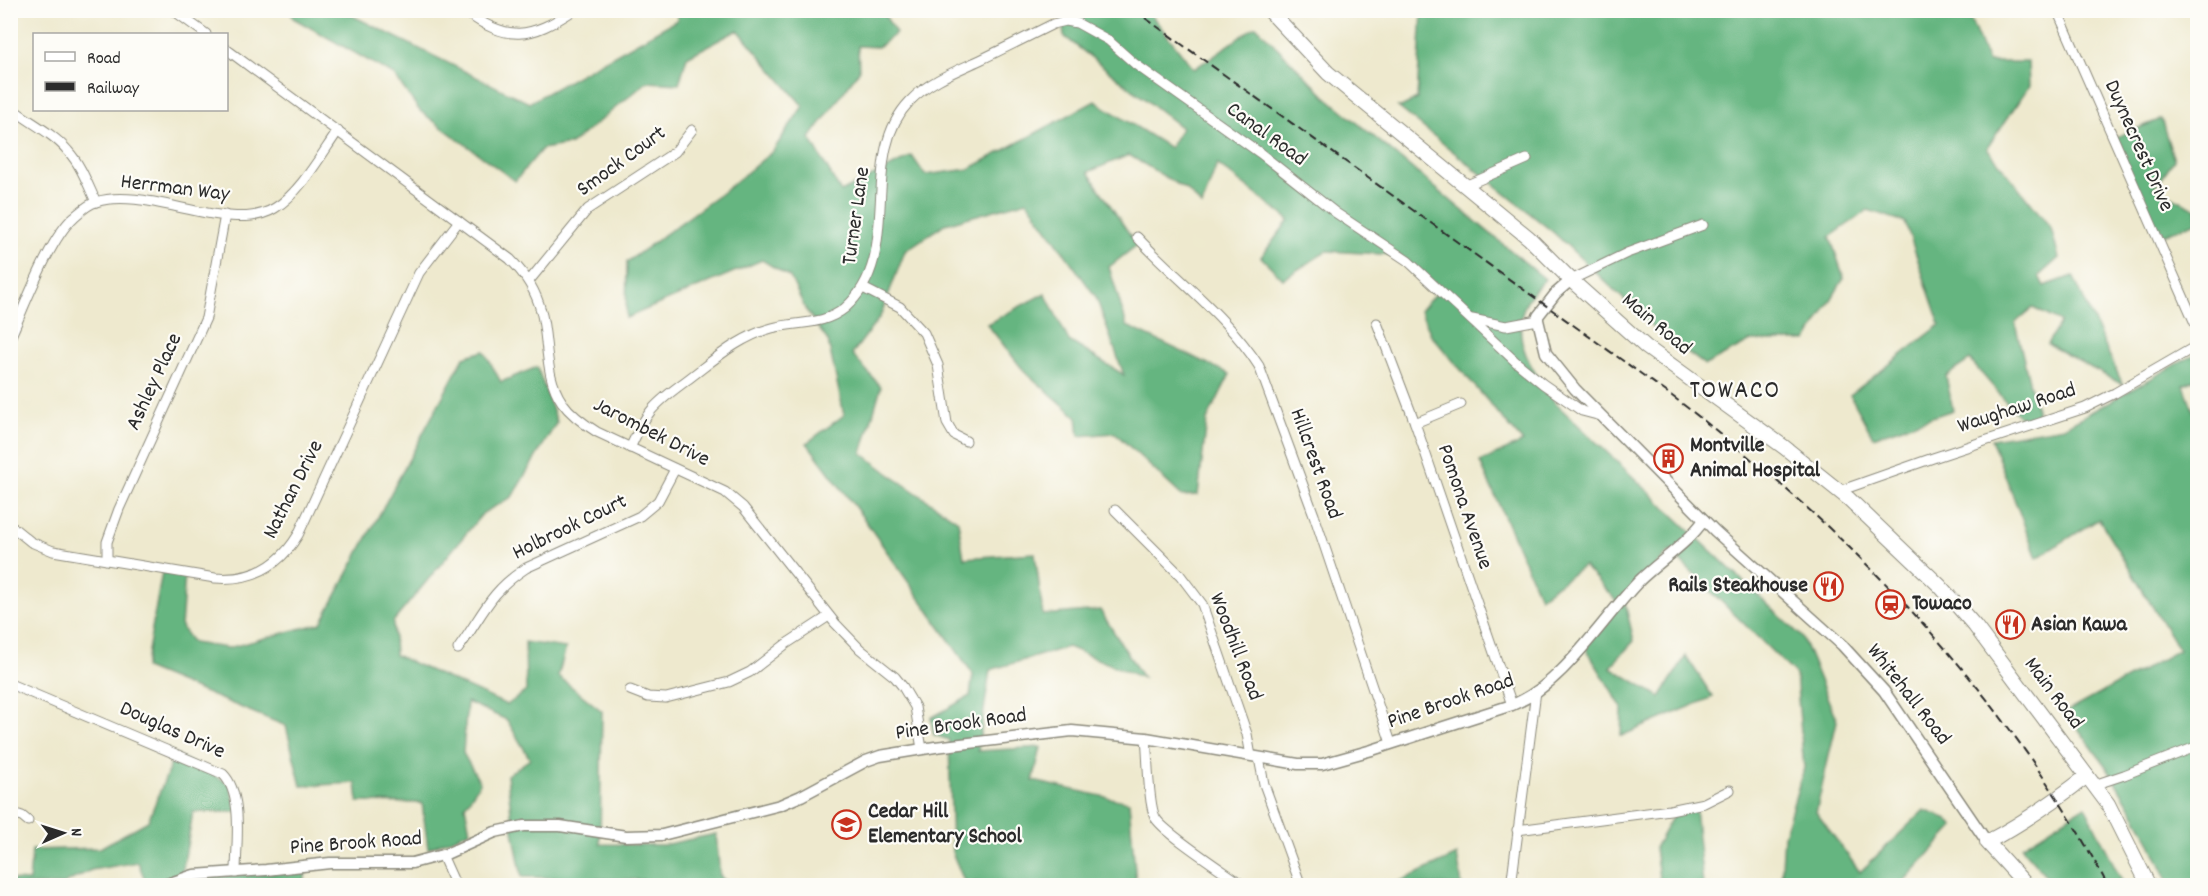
<svg xmlns="http://www.w3.org/2000/svg" width="2208" height="896" font-family="Dekko,sans-serif">
<style>
.forest{fill:#65b580;stroke:#487056;stroke-width:1.5}
.lines{fill:none;stroke-linecap:round;stroke-linejoin:round}
.minor-casing{stroke:#8c8a7c;stroke-width:11}
.tertiary-casing{stroke:#8c8a7c;stroke-width:13}
.primary-casing{stroke:#8c8a7c;stroke-width:16}
.minor{stroke:#fff;stroke-width:9}
.tertiary{stroke:#fff;stroke-width:10}
.primary{stroke:#fff;stroke-width:14}
.rail{stroke:#2b2b2b;stroke-width:2;stroke-dasharray:9 4.5;stroke-linecap:butt}
.labels{text-anchor:middle;dominant-baseline:central;stroke-width:4.5;stroke-linejoin:round;paint-order:stroke}
.street-label{font-size:22px;fill:#2b2b2b;stroke:#fdfcf7}
.poi-label{font-size:22px;font-weight:bold;fill:#2b2b2b;stroke:#fdfcf7;text-anchor:start}
.quarter-label{font-size:26px;letter-spacing:1.5px;fill:#2b2b2b;stroke:#fdfcf7}
</style>
<rect width="100%" height="100%" fill="#fdfcf7"/>
<filter id="ink" filterUnits="userSpaceOnUse"><feTurbulence type="fractalNoise" baseFrequency=".0167" numOctaves="2"/><feDisplacementMap in="SourceGraphic" scale="12" xChannelSelector="R" yChannelSelector="G"/><feConvolveMatrix kernelMatrix="1 2 1 2 8 2 1 2 1" color-interpolation-filters="sRGB"/></filter>
<filter id="wash" filterUnits="userSpaceOnUse"><feTurbulence type="fractalNoise" baseFrequency=".008" numOctaves="4" result="noise"/><feDisplacementMap in="SourceGraphic" scale="24" xChannelSelector="R" yChannelSelector="G"/><feGaussianBlur stdDeviation="1.35" result="paint"/><feColorMatrix in="noise" values="0 0 0 0 0 0 0 0 0 0 0 0 0 0 0 0 0 1.4 0 .05"/><feComposite in="paint" operator="in"/></filter>
<g filter="url(#wash)">
<rect width="100%" height="100%" fill="#eee9ce"/>
<g class="forest">
<path d="M291,11H343L529,103L677,20L679,11H882L896,33L878,47L858,46L859,71L810,138L841,192L912,156L925,175L969,169L1095,101L1170,148L1182,128L1064,36L1061,11H1148L1194,69L1256,26L1325,96L1545,279C1538,287 1528,296 1525,305C1510,343 1536,375 1556,404L1802,637L1837,721L1816,812L1860,872L1924,810L1948,819L1954,827L1904,881V885H1781L1784,835L1804,768L1796,675L1670,551L1624,599L1634,641L1610,667L1660,697L1686,656L1713,697L1621,736L1622,708L1584,645L1619,604L1584,566L1540,597L1480,462L1523,442L1431,335L1420,310L1439,291L1399,255L1327,251L1283,279L1261,257L1289,220L1217,164L1202,206L1187,190L1129,155L1088,172L1137,245L1109,267L1127,326L1230,374L1207,420L1198,495L1182,496L1115,433L1079,436L1077,417L1024,371L987,324L1045,293L1069,341L1124,375L1096,297L1027,201L945,224L905,251L880,317L852,354L881,387L862,453L896,479L958,521L964,558L1035,553L1043,615L1100,610L1143,678L1068,647L990,670L978,751L1041,747L1033,781L1129,802L1136,882L1141,885L1015,886L964,881L952,852L949,740L934,735L931,718L970,696L973,674L864,519L807,443L844,415L828,341L806,310L790,277L762,260L626,318L627,262L722,193L773,151L803,106L738,30L687,57L679,84L647,82L571,144L542,149L515,181L420,111L394,75L293,18Z"/>
<path d="M1422,11H1967L1988,62H2028L2029,86L1987,148L2051,228L2059,258L2039,276L2044,286L2073,276L2123,385L2047,344L2061,322L2033,308L2015,323L2038,418L2021,419L1970,360L1946,376L1953,410L1873,437L1850,395L1940,325L1905,222L1868,210L1830,237L1844,278L1807,341H1751L1705,365L1653,327L1554,233L1398,107H1401L1417,99Z"/>
<path d="M2161,119L2174,160L2154,188L2197,209V222L2158,237L2114,138Z"/>
<path d="M484,351L501,382L537,367L557,422L512,497L483,513L393,622L395,655L507,705L526,691L525,642L566,648L558,676L602,711L600,844L663,845L716,834L720,876L730,885L645,886L644,880L522,877L513,831L507,775L530,759L507,720L467,702L463,753L480,783L465,806L470,831L428,849L422,803L358,802L356,783L301,786L286,726L145,668L162,572L185,574L181,627L193,643L228,648L321,623L464,357Z"/>
<path d="M2197,353V379L2184,385L2198,424L2197,885H2170L2146,833L2107,768L2066,712L2179,650L2099,519L2037,558L1991,439L2064,427Z"/>
<path d="M175,754L230,784L237,812H193L181,879L306,869L304,886L147,885L138,862L91,870L62,885H11L10,880L29,881L32,850L100,848L148,821Z"/>
<path d="M2085,806L2124,885H2054L2024,851L2022,846Z"/>
<path d="M1695,808L1703,885H1660L1655,848L1674,814Z"/>
<path d="M1457,855L1462,885H1392Z"/>
</g>
</g>
<g filter="url(#ink)">
<g class="lines">
<defs>
<g id="minor">
<path d="M173,10L206,34"/>
<path d="M463,10C508,43 530,39 574,10"/>
<path d="M2057,10L2198,330"/>
<path d="M226,49L510,259C524,273 536,291 541,311C549,340 544,376 562,402C571,415 584,424 597,432L725,492L743,507L835,623L860,649L895,677L903,687L915,707L922,749"/>
<path d="M10,107C29,122 53,133 68,151C81,165 88,185 96,202"/>
<path d="M1465,186L1527,159"/>
<path d="M1137,237C1177,280 1227,316 1259,366L1314,515L1391,743"/>
<path d="M1571,280L1627,253L1703,225"/>
<path d="M529,281L588,209L675,152L692,130"/>
<path d="M863,288L900,307L924,333L938,365L947,423L954,435L966,441"/>
<path d="M1472,319L1506,326L1538,320"/>
<path d="M1377,323L1415,423L1512,705"/>
<path d="M10,338C25,306 49,239 74,217C80,212 88,204 96,202C146,185 231,236 275,208C300,193 321,155 338,131"/>
<path d="M1415,423L1461,404"/>
<path d="M630,448C636,436 641,423 650,412C661,398 677,388 691,377C716,358 741,336 772,328C798,321 823,326 845,308C906,255 856,157 910,101C928,82 956,71 980,60C1005,48 1029,36 1053,24L1066,21L1077,23L1108,40L1135,64L1260,153L1336,213L1408,261L1516,362L1543,384L1582,411L1601,416"/>
<path d="M1839,491L1933,458L2085,408L2115,393L2198,345"/>
<path d="M1115,510L1180,575L1202,604L1247,734L1251,756"/>
<path d="M10,525L31,542L53,551L215,578C252,581 279,567 298,535L419,273L459,221"/>
<path d="M107,560V542L119,509L206,318L225,215"/>
<path d="M458,649C483,615 488,593 526,568L640,516L658,501L675,469"/>
<path d="M10,684L223,774C244,795 236,844 236,873"/>
<path d="M630,690L648,697L666,698L729,682L750,672L786,644L829,616"/>
<path d="M1146,738C1148,755 1148,803 1155,817C1161,831 1228,874 1244,886"/>
<path d="M1259,758L1264,784L1301,886"/>
<path d="M2094,785L2124,775L2198,746"/>
<path d="M10,812L22,816L28,821"/>
<path d="M1517,830L1670,810L1704,803L1730,790"/>
<path d="M442,855L456,886"/>
<path d="M1511,886L1536,691"/>
</g>
<g id="tertiary">
<path d="M1571,280L1556,293L1538,316V320L1546,353L1575,389L1715,531L1842,645L1884,691L1987,842"/>
<path d="M161,886L194,875L266,870L330,863H412L446,854L495,832L524,826H560L626,836L662,835L780,805L801,796L866,761L880,756L935,747L1072,731L1146,738L1298,764H1322L1372,750L1512,705C1563,685 1602,619 1640,580C1661,560 1687,544 1704,520"/>
</g>
<g id="primary">
<path d="M1269,10L1328,73L1529,238L1571,280L1646,347L1784,447L1849,499L1940,586L1975,626L2108,804L2149,886"/>
<path d="M2027,886L1987,842C2023,823 2056,800 2087,776"/>
</g>
</defs>
<use href="#minor" class="minor-casing"/>
<use href="#tertiary" class="tertiary-casing"/>
<use href="#primary" class="primary-casing"/>
<use href="#minor" class="minor"/>
<use href="#tertiary" class="tertiary"/>
<use href="#primary" class="primary"/>
<path class="rail" d="M1134,10L1672,396C1847,529 2005,689 2108,886"/>
</g>
</g>
<defs>
<symbol id="building-ring" viewBox="-11 -11 22 22"><circle r="9.5" fill="#fdfcf7" stroke="#c8321e" stroke-width="1.5"/><path d="M-4-6H4V6H1V3H-1V6H-4ZM-2.5-4.3h1.7v1.8h-1.7ZM.8-4.3h1.7v1.8H.8ZM-2.5-1h1.7V.8h-1.7ZM.8-1h1.7V.8H.8Z" fill="#c8321e"/></symbol>
<symbol id="restaurant-ring" viewBox="-11 -11 22 22"><circle r="9.5" fill="#fdfcf7" stroke="#c8321e" stroke-width="1.5"/><path d="M-5-6h1v4h1v-4h1v4h1v-4h1v5L-1.5 .5V6h-2V.5L-5-1ZM5-6V6H3V1.5H1.5Q1.5-4 5-6Z" fill="#c8321e"/></symbol>
<symbol id="station-ring" viewBox="-11 -11 22 22"><circle r="9.5" fill="#fdfcf7" stroke="#c8321e" stroke-width="1.5"/><path d="M-3-6H3Q5-6 5-4V2Q5 4 3 4L4.5 6H3L1.5 4h-3L-3 6H-4.5L-3 4Q-5 4-5 2V-4Q-5-6-3-6ZM-3.5-4v3h7v-3ZM-3.5 1v1.5H-2V1ZM2 1v1.5H3.5V1Z" fill="#c8321e"/></symbol>
<symbol id="school-ring" viewBox="-11 -11 22 22"><circle r="9.5" fill="#fdfcf7" stroke="#c8321e" stroke-width="1.5"/><path d="M0-5L7-2L0 1L-7-2ZM-4 1L0 2.5L4 1V4Q0 6-4 4Z" fill="#c8321e"/></symbol>
</defs>
<g fill-rule="evenodd">
<use href="#building-ring" x="1652" y="442" width="33" height="33"/>
<use href="#restaurant-ring" x="1812" y="570" width="33" height="33"/>
<use href="#station-ring" x="1874" y="588" width="33" height="33"/>
<use href="#restaurant-ring" x="1994" y="608" width="33" height="33"/>
<use href="#school-ring" x="830" y="808" width="33" height="33"/>
</g>
<g class="labels">
<g class="street-label">
<text transform="translate(1266 135) rotate(36)">Canal Road</text>
<text transform="translate(2138 146) rotate(66)">Duynecrest Drive</text>
<text transform="translate(622 162) rotate(-36)">Smock Court</text>
<text transform="translate(175 189) rotate(7)">Herrman Way</text>
<text transform="translate(857 216) rotate(-82)">Turner Lane</text>
<text transform="translate(1656 325) rotate(40)">Main Road</text>
<text transform="translate(155 382) rotate(-65)">Ashley Place</text>
<text transform="translate(2017 409) rotate(-18)">Waughaw Road</text>
<text transform="translate(651 433) rotate(27)">Jarombek Drive</text>
<text transform="translate(1315 464) rotate(70)">Hillcrest Road</text>
<text transform="translate(294 490) rotate(-63)">Nathan Drive</text>
<text transform="translate(1464 507) rotate(71)">Pomona Avenue</text>
<text transform="translate(570 528) rotate(-26)">Holbrook Court</text>
<text transform="translate(1235 647) rotate(69)">Woodhill Road</text>
<text transform="translate(2053 694) rotate(53)">Main Road</text>
<text transform="translate(1908 695) rotate(52)">Whitehall Road</text>
<text transform="translate(1451 702) rotate(-19)">Pine Brook Road</text>
<text transform="translate(961 725) rotate(-8)">Pine Brook Road</text>
<text transform="translate(172 731) rotate(24)">Douglas Drive</text>
<text transform="translate(356 844) rotate(-4)">Pine Brook Road</text>
</g>
<g class="poi-label">
<text x="1690" y="446">Montville<tspan x="1690" dy="25">Animal Hospital</tspan></text>
<text x="1808" y="586" text-anchor="end">Rails Steakhouse</text>
<text x="1912" y="604">Towaco</text>
<text x="2031" y="625">Asian Kawa</text>
<text x="868" y="812">Cedar Hill<tspan x="868" dy="25">Elementary School</tspan></text>
</g>
<g class="quarter-label">
<text x="1735" y="391">TOWACO</text>
</g>
</g>
<rect width="2208" height="896" fill="none" stroke="#fdfcf7" stroke-width="36"/>
<rect x="33" y="33" width="195" height="78" fill="#fdfcf7" stroke="#a9a8a5" stroke-width="1.5"/>
<rect x="45" y="52" width="30" height="9" fill="#ffffff" stroke="#a9a8a5" stroke-width="1.5"/>
<text x="87" y="63" font-size="18" fill="#2b2b2b">Road</text>
<rect x="45" y="82" width="30" height="9" fill="#2b2b2b" stroke="#a9a8a5" stroke-width="1.5"/>
<text x="87" y="93" font-size="18" fill="#2b2b2b">Railway</text>
<g transform="translate(63 833) rotate(87)" stroke="#fdfcf7" stroke-width="4.5" paint-order="stroke">
<path d="M0-4.5L10 22L0 15L-10 22Z" fill="#2b2b2b"/>
<text y="-9" font-size="16" font-weight="bold" text-anchor="middle" fill="#2b2b2b">N</text>
</g>
</svg>
